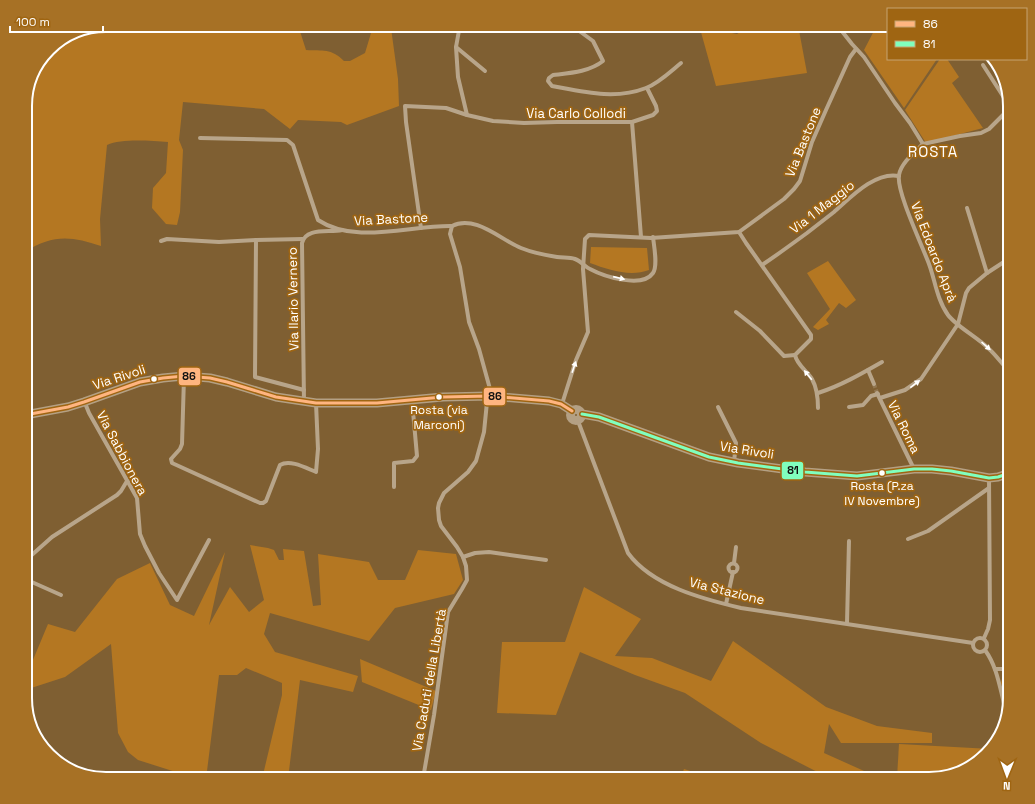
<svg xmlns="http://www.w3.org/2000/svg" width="1035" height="804" font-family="'Space Grotesk',sans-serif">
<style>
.green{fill:#b47722}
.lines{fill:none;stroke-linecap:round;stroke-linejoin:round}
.street-tunnel{stroke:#927751;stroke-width:4;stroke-dasharray:4 2;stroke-linecap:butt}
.street{stroke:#b8a58a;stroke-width:4}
.secondary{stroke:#b4a084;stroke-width:9}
.bus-1-casing{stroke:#9f6512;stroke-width:6}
.bus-2-casing{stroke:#9f6512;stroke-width:6}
.bus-1{stroke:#ffb580;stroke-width:3}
.bus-2{stroke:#80ffbe;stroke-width:3}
.oneway{fill:#fff}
.bus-dot{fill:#fff;stroke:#9f6512;stroke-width:1.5}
.labels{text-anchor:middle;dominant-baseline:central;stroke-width:3.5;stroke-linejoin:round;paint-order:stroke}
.bus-label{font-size:12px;fill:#fff;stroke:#9f6512}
.street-label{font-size:13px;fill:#fff;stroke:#9f6512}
.quarter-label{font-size:15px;letter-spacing:1px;fill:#fff;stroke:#9f6512}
.rim{fill:none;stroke:#fff;stroke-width:2}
.line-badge{stroke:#9f6512;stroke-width:1.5}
.pale-badge-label{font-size:11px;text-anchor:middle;font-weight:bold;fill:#111}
</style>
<rect width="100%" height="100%" fill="#7f5f32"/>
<g class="green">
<path d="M106,25H298L306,50C323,51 331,48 344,61H350L365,53L371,33L391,28L398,79L399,106L347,125L341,122L298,120L290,129L264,109L183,102L179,140L183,150L180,212L177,225L166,224L152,208L153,188L166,173L168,142C152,141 122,138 107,145L100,219L101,246C72,236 52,234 25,252V100L33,70L52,45L75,31Z"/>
<path d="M699,25H712L722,31L737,34L743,30L745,25H798L807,73L716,86Z"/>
<path d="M877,25H888V59H937L904,108L864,50Z"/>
<path d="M940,59H947L959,77L952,83L983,128L926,143L905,110Z"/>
<path d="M591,247L647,248L649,270C630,277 609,270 590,263Z"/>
<path d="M828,261L856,300L846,308L839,303L826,320L829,324L818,330L813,327L830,309L807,273Z"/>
<path d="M250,545L268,548L274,550L279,560H284L283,549L304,551L313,606L321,605L318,554L369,562L378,580H405L418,550L456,554L463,580L454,594L395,608L369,641L270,613L264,634L275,652L358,676L353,692L300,680L288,779H262L282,695V683L246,668L237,675H219L206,779H200L182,774L138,760L128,752L118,733L111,644L65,677L25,690V679L48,624L75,632L117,579L150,563L170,605L194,616L225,552L209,625L230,587L249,612L264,600Z"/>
<path d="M584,587L641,619L615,656L652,658L711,681L733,641L826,707L877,726L932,733V743H841L829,724L824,753L882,779H831L761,743L685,693L635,675L580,652L556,715L497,713L502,642H565Z"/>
<path d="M360,659L436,691L431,710L362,682Z"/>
<path d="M1004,670H1010V678L1006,684L1010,694L1008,704L1001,683Z"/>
<path d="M899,744L991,749L965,771L929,779L897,778Z"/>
<path d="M684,769L715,779H680Z"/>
</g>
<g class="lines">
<path class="street-tunnel" d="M874,384L877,393"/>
<g class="street">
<path d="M460,25L456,47L458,77L467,115"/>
<path d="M571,25L593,41L603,61C589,72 570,73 553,75L549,78L548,81L552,86C584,92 615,100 646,88C659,83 671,71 681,63"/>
<path d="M837,25L852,44L864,57L895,103L910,123L923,144"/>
<path d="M456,47L485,71"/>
<path d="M983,65L1010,107"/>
<path d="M632,122L641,237"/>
<path d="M200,138L287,140L293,145L318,220C355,245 410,225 452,226C475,214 501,240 521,248C533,253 545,255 557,257C563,258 569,257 575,259C581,261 585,267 590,269C603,276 642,289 653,273C658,266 654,246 653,237"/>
<path d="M923,144C915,152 901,163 899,175C896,191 922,245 929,264C935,280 937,300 948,315C956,326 977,337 988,348C996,355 1002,364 1010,372"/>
<path d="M923,144L960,136L981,133L989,129L1010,108"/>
<path d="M967,208L987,273"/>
<path d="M421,228L406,122L405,106L446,108L467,115L493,121L524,123L557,122H632L653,115L657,111L656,106L647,88"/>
<path d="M739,232L746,243L811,335V339L795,355C797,365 807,371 812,379C817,388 818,398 818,408"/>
<path d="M303,239L256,240L255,377L304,390"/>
<path d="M161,241L167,239L219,242L256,240"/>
<path d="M762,265C777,255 792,244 807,233C816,226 825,219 834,212C850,198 875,171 899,176"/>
<path d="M736,312L760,331L784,356L795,355"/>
<path d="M868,370L874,384"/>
<path d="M184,377L182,444L180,449L171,459L172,463L260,503H263L266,501L280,465C290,459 306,468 316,472L318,449L316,403"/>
<path d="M818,393C840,386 861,374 882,362"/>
<path d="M877,393L914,469"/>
<path d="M880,398L905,390L921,379L958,324L966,293L969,288L987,273L1010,258"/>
<path d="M304,402L302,243C306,227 329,233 342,230"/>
<path d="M85,403L89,413L137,498L140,534L145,546L159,573L177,600L209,540"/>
<path d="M562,404L576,360L588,332L583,269L585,239L589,235L651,238L739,232L784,199L794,189L800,181L812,142L826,110L850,57L856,49"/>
<path d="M718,407L736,443L734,462"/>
<path d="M849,407L863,405L871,396L878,394"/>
<path d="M578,421L628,553C652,586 703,599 741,608L973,643"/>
<path d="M394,487V463L413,461L417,456L412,400"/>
<path d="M908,539L928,531L989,488"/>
<path d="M463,557L475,553L489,552L546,560"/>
<path d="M25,561L52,537L117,495L121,491L127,481"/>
<path d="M734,563L736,547"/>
<circle cx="733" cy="568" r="4.5"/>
<path d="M25,579L61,595"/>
<path d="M726,604L733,572"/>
<path d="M847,623L849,541"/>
<circle cx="980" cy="645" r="7"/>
<path d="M984,638L988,629L990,620L989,478"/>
<path d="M985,650C998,668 1000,690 1006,711"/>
<path d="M995,669H1010"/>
<path d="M421,779L424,773L434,715L448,612L462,589L467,580L466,566L463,557L457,547L441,526L439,520L438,508L439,503L444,493L468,472L476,461L484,432L487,402L490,389L479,349L469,322L460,267L450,234L452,226"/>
</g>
<g class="secondary">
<circle cx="576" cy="415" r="5.5"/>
<path d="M582,414L599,417L709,457L738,463L805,472L857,476L914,469H932L951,471L989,478L998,477L1010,473"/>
<path d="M25,415L68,407L84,402L140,382L163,378L184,376L210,378L227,382L276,397L316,403H377L443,397L489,396L549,401L561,404L572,411"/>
</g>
<defs>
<path id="bus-1" d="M25,415L68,407L84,402L140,382L163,378L184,376L210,378L227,382L276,397L316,403H377L443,397L489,396L549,401L561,404L572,411"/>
<path id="bus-2" d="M582,414L599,417L709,457L738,463L805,472L857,476L914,469H932L951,471L989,478L998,477L1010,473"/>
</defs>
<use href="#bus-1" class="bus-1-casing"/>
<use href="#bus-2" class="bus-2-casing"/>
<use href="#bus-1" class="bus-1"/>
<use href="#bus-2" class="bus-2"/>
</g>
<defs><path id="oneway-solid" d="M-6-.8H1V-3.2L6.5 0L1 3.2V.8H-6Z"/></defs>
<g class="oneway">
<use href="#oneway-solid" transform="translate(619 278) rotate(13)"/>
<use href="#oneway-solid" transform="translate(986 346) rotate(42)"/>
<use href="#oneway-solid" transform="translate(574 367) rotate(-71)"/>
<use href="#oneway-solid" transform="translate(808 375) rotate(-129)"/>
<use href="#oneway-solid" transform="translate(915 384) rotate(-38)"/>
</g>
<g class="bus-dot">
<circle cx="154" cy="379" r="3.5"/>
<circle cx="439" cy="397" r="3.5"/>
<circle cx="882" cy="473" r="3.5"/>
</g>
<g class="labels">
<g class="bus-label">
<text x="439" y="410">Rosta (via<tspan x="439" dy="15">Marconi)</tspan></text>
<text x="882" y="486">Rosta (P.za<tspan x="882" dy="15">IV Novembre)</tspan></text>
</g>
<g class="street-label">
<text x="576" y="113">Via Carlo Collodi</text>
<text transform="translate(803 142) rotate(-68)">Via Bastone</text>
<text transform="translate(822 207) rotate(-38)">Via 1 Maggio</text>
<text transform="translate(391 219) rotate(-3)">Via Bastone</text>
<text transform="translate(934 252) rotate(69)">Via Edoardo Aprà</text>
<text transform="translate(293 299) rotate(-91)">Via Ilario Vernero</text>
<text transform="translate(119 377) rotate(-18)">Via Rivoli</text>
<text transform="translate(904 427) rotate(64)">Via Roma</text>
<text transform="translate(747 450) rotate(9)">Via Rivoli</text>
<text transform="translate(122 453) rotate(62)">Via Sabbionera</text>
<text transform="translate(727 591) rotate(14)">Via Stazione</text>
<text transform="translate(429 680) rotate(-80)">Via Caduti della Libertà</text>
</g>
<g class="quarter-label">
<text x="933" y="151">ROSTA</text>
</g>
</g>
<path d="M0 0H1035V804H0ZM106 32H929A74 74 0 0 1 1003 106V698A74 74 0 0 1 929 772H106A74 74 0 0 1 32 698V106A74 74 0 0 1 106 32Z" fill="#a77125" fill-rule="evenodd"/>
<path class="rim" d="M106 32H929A74 74 0 0 1 1003 106V698A74 74 0 0 1 929 772H106A74 74 0 0 1 32 698V106A74 74 0 0 1 106 32Z"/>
<g class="line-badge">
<rect x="178" y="367" width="23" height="19" rx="4" fill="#ffb580"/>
<rect x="483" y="387" width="23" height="19" rx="4" fill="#ffb580"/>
<rect x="781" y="461" width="23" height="19" rx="4" fill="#80ffbe"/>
</g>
<g class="pale-badge-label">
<text x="189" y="380">86</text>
<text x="495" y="400">86</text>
<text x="793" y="474">81</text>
</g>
<rect x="887" y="8" width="140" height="52" fill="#9f6512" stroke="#c5a371"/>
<rect x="895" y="21" width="20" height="6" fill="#ffb580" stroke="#c5a371"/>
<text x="923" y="28" font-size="12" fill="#ffffff">86</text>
<rect x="895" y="41" width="20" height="6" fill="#80ffbe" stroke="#c5a371"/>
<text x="923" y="48" font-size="12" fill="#ffffff">81</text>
<g transform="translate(1007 776) rotate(181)" stroke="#9f6512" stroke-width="3" paint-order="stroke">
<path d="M0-3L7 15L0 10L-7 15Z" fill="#ffffff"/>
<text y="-6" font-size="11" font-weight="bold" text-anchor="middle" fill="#ffffff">N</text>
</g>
<path d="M10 26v6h93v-6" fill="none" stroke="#ffffff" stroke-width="2"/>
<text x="16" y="26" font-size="12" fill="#ffffff" stroke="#9f6512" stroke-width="3" paint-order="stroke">100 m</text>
</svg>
